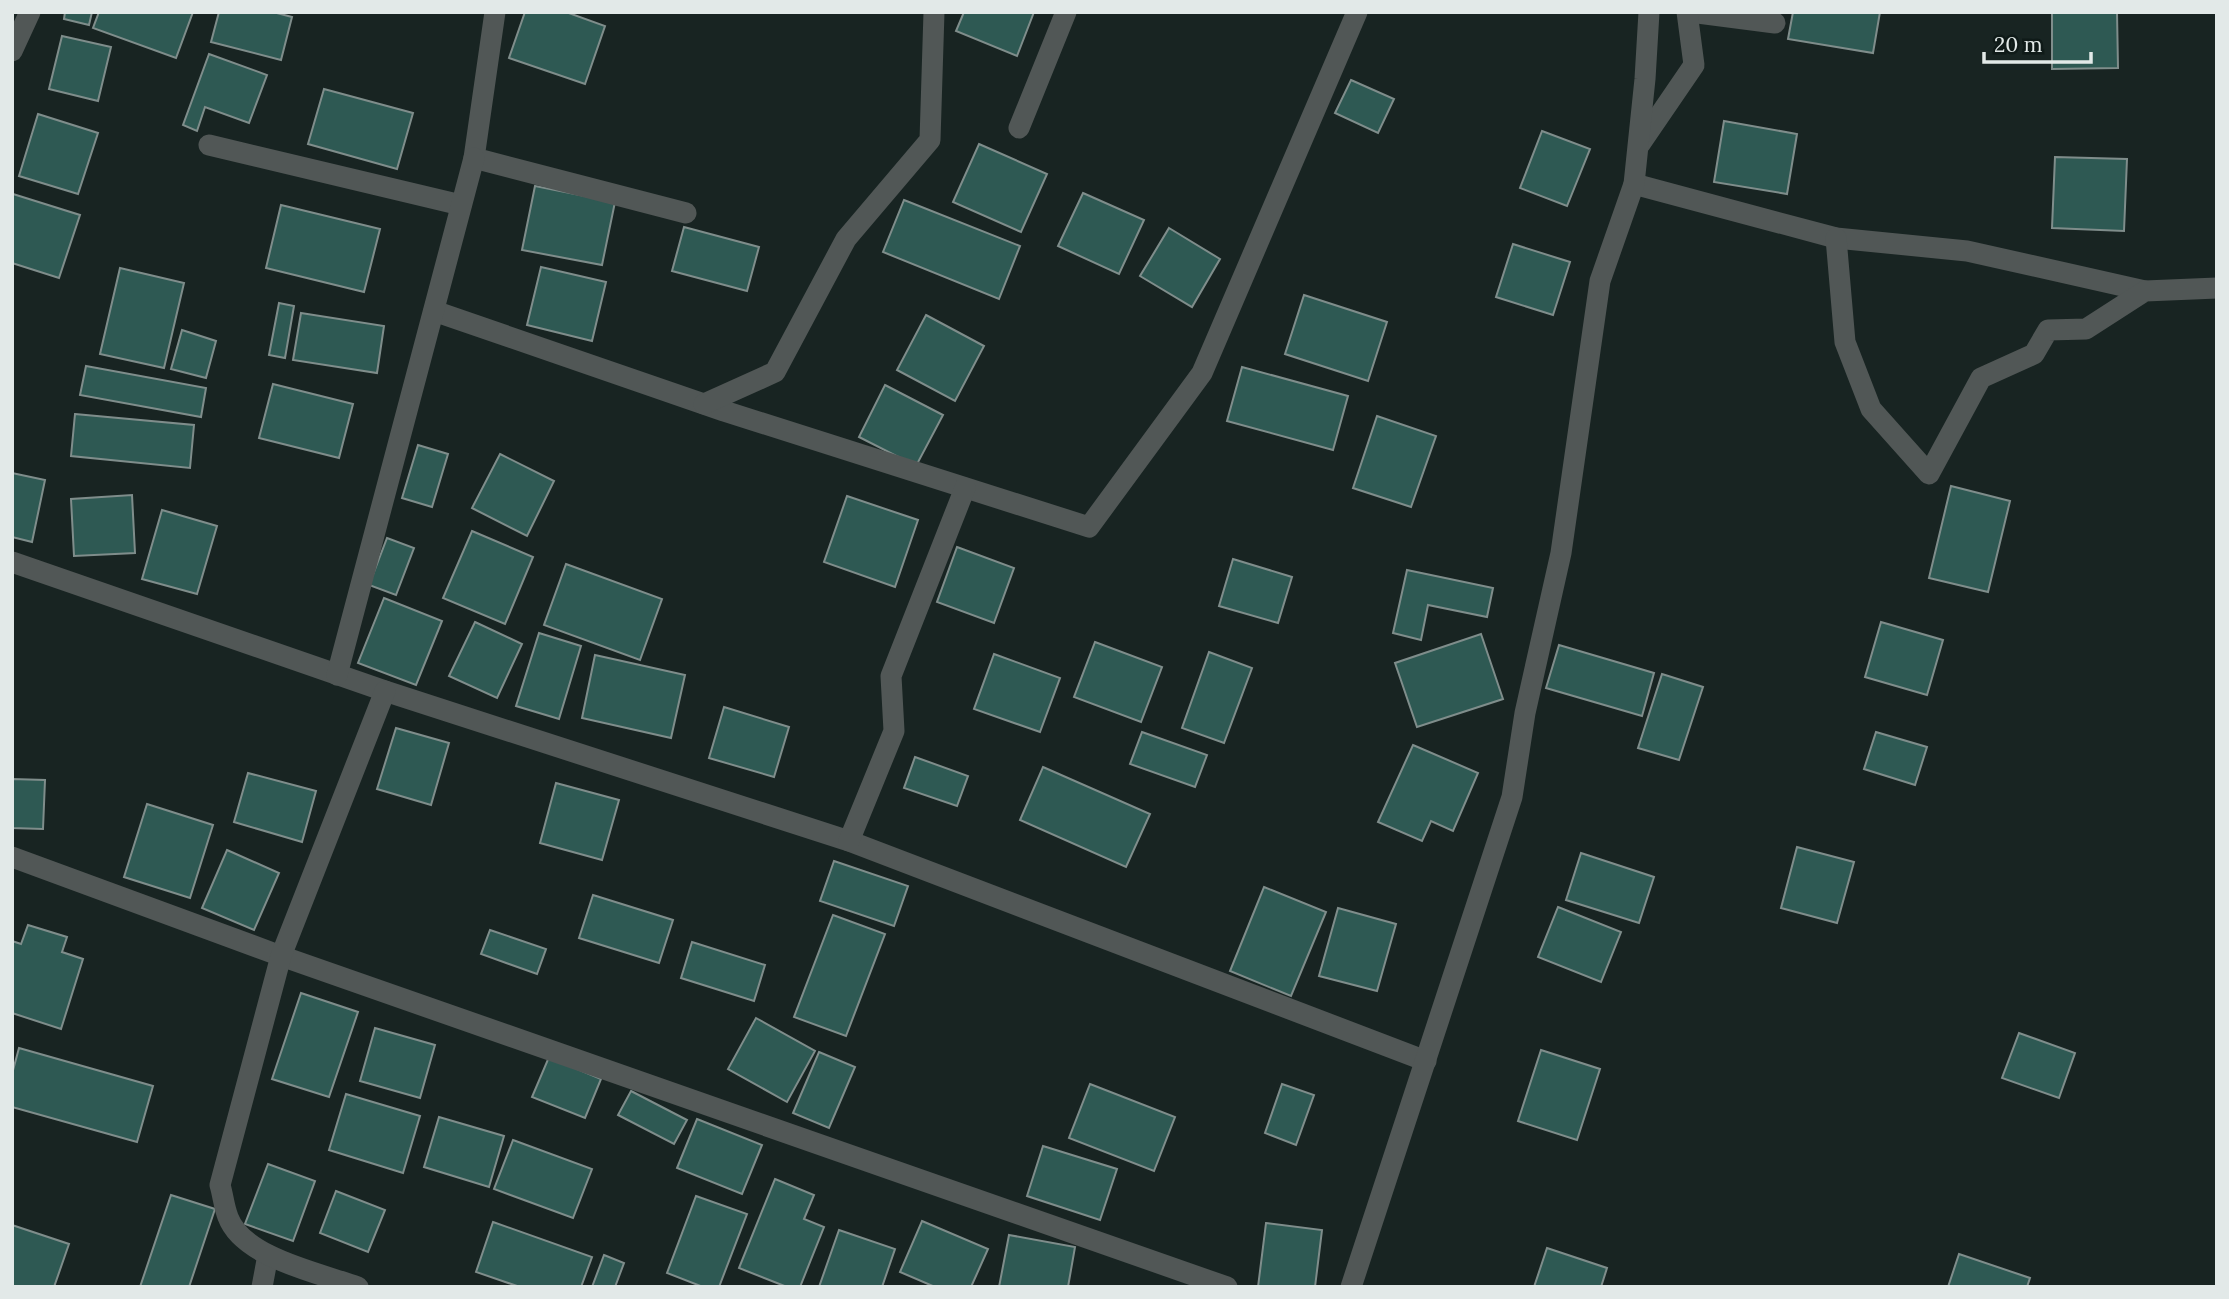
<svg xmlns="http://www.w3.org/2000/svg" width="2229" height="1299" font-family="Lora,serif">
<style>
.building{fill:#2e5953;stroke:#7f8d8b;stroke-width:2}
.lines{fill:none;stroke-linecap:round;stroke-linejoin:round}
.minor{stroke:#515756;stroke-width:21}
</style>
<rect width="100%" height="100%" fill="#182422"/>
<g class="building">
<path d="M65,12H92L89,25L64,19Z"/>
<path d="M99,12H193L176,58L93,28Z"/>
<path d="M219,12H273L292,17L281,60L211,42Z"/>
<path d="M525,12H566L605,26L585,84L509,58Z"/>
<path d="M964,12H1034L1017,56L956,31Z"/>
<path d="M1793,12H1880L1873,53L1788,39Z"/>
<path d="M2052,12H2117L2118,68L2052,69Z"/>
<path d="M62,36L111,47L98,101L49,89Z"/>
<path d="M209,54L267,75L249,123L205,107L197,131L183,125Z"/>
<path d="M1351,80L1394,99L1378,133L1335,113Z"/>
<path d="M324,89L413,113L397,169L308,144Z"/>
<path d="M38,114L98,133L78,194L19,176Z"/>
<path d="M1724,121L1797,134L1787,194L1714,182Z"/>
<path d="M1542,131L1590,149L1567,206L1520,188Z"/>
<path d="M979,144L1047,174L1021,232L953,202Z"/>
<path d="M2055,157L2127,159L2124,231L2052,228Z"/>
<path d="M535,186L615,202L602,265L522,250Z"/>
<path d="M1083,193L1144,220L1119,274L1058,246Z"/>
<path d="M13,194L80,215L59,278L12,263Z"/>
<path d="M904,200L1020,246L999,299L883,252Z"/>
<path d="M281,205L380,229L364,292L266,268Z"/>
<path d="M684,227L759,247L747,291L672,271Z"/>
<path d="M1169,228L1220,259L1192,307L1140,276Z"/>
<path d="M1513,244L1570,262L1553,315L1496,297Z"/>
<path d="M541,267L606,282L592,341L527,325Z"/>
<path d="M120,268L184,283L164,368L100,354Z"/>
<path d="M1304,295L1387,322L1368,381L1285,354Z"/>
<path d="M279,303L294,306L285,358L269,355Z"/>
<path d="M301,313L384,326L377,373L293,360Z"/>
<path d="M926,315L984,346L955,401L897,370Z"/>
<path d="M182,330L216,341L206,378L171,369Z"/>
<path d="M86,366L206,388L201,417L80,395Z"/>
<path d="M1242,367L1348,396L1333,450L1227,421Z"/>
<path d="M273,384L353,404L339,458L259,438Z"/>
<path d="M885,385L943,415L916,466L859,437Z"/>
<path d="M75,414L194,425L190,468L71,456Z"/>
<path d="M1377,416L1436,436L1411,507L1353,488Z"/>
<path d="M418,445L448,454L432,507L402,498Z"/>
<path d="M500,454L554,481L527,536L472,508Z"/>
<path d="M12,473L45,480L32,542L12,537Z"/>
<path d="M1951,486L2010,501L1988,592L1929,578Z"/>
<path d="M132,495L135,553L74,556L71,499Z"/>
<path d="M847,496L918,520L895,587L824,562Z"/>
<path d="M162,510L217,526L197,594L142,579Z"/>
<path d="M472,531L533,557L505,624L443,598Z"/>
<path d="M387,538L414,548L396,595L369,585Z"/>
<path d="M957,547L1014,568L994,623L937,602Z"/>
<path d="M1233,559L1292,577L1278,623L1219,606Z"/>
<path d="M566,564L662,599L640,660L544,625Z"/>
<path d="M1407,570L1493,588L1487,617L1428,605L1421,640L1393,633Z"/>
<path d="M384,598L442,621L416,685L358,663Z"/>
<path d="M475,622L522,644L497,698L449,676Z"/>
<path d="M1881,622L1943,640L1927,695L1865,677Z"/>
<path d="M539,633L581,646L559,719L516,706Z"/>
<path d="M1481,634L1503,699L1417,727L1395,663Z"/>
<path d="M1095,642L1162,667L1141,722L1074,697Z"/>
<path d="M1559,645L1654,673L1642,716L1546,688Z"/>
<path d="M1209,652L1252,668L1224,743L1182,728Z"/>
<path d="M994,654L1060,678L1040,732L974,709Z"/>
<path d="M595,655L685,675L671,738L582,718Z"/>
<path d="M1662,674L1703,687L1679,760L1638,748Z"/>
<path d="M724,707L789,727L774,777L709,758Z"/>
<path d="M396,728L449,743L431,805L377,789Z"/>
<path d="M1142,732L1207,755L1195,787L1130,764Z"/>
<path d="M1876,732L1927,747L1915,785L1864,769Z"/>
<path d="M1413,745L1478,773L1453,831L1431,821L1422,841L1378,822Z"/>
<path d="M915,757L968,776L957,806L904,788Z"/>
<path d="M1043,767L1150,814L1126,867L1020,820Z"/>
<path d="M248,773L316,791L302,842L234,822Z"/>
<path d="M12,779L45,780L43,829L12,828Z"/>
<path d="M556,783L619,800L602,860L540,843Z"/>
<path d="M147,804L213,825L190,898L124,877Z"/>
<path d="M1797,847L1854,862L1837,923L1781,908Z"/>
<path d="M227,850L279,873L254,930L202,908Z"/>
<path d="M1581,853L1654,877L1639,923L1566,900Z"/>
<path d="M834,861L908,886L894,926L820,901Z"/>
<path d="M1264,887L1326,912L1291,996L1230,971Z"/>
<path d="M593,895L673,920L659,963L579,938Z"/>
<path d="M1558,907L1621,932L1601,982L1538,957Z"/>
<path d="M1338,908L1396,924L1377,991L1319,976Z"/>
<path d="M833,915L885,934L846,1036L794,1017Z"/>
<path d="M28,925L67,937L62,952L83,959L61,1029L12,1013V941L21,944Z"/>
<path d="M490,930L546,949L537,974L481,954Z"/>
<path d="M692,942L765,965L754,1001L681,978Z"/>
<path d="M301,993L358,1012L329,1097L272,1079Z"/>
<path d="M756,1018L815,1051L787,1102L728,1069Z"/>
<path d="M375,1028L435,1045L420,1098L360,1081Z"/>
<path d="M2019,1033L2075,1053L2059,1098L2002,1078Z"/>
<path d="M19,1048L153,1086L137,1142L12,1107V1074Z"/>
<path d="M1541,1050L1600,1069L1577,1140L1518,1121Z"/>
<path d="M819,1052L855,1067L829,1128L793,1113Z"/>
<path d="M549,1057L601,1079L585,1118L532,1097Z"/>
<path d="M1090,1084L1175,1117L1154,1171L1069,1138Z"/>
<path d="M1282,1084L1314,1095L1296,1145L1265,1133Z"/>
<path d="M631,1091L687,1120L674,1144L618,1115Z"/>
<path d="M346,1094L420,1116L403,1173L329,1150Z"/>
<path d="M439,1117L504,1136L489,1187L424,1167Z"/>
<path d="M697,1119L762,1145L742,1194L677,1168Z"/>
<path d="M513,1140L592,1169L573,1218L494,1189Z"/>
<path d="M1043,1146L1117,1169L1100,1220L1027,1196Z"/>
<path d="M268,1164L315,1181L293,1241L245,1224Z"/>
<path d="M775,1179L814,1195L804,1219L824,1227L800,1287H787L739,1268Z"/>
<path d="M336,1191L385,1210L368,1252L320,1233Z"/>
<path d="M171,1195L215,1209L189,1287H140Z"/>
<path d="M696,1196L747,1214L719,1287H703L667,1273Z"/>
<path d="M922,1221L988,1249L971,1287H935L900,1272Z"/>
<path d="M493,1222L592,1257L581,1287H520L476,1272Z"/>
<path d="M1266,1223L1322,1230L1315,1287H1258Z"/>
<path d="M12,1225L69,1244L54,1287H12Z"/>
<path d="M839,1230L895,1249L882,1287H819Z"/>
<path d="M1009,1235L1075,1247L1068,1287H999Z"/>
<path d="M1547,1248L1607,1268L1601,1287H1534Z"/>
<path d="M1959,1254L2030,1278L2027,1287H1948Z"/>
<path d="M604,1255L624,1263L615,1287H592Z"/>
</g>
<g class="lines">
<g class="minor">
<path d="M495,12L474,158L686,213"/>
<path d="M1690,12L1775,23"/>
<path d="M12,51L30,12"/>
<path d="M1019,128L1066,12"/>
<path d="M1640,144L1694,65L1687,12"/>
<path d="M209,145L461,205"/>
<path d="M1634,184L1836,238L1967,251L2145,291"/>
<path d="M1836,238L1845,342L1871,409L1929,474L1981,378L2034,354L2048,330L2086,329L2145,291L2217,288"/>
<path d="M434,311L724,411L1089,527L1202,373L1357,12"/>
<path d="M704,404L775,372L846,239L930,140L934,12"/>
<path d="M12,562L385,691L849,841L1426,1061"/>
<path d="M337,675L474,158"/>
<path d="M849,841L894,731L891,676L965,488"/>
<path d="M12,857L281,956L1227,1287"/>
<path d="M262,1287L268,1255"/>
<path d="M358,1287C320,1273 243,1258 228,1217C224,1207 223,1195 220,1185L281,956L385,691"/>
<path d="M1351,1287L1512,797L1525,713L1561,553L1600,281L1634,184L1645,79L1649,12"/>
</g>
</g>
<rect width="2229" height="1299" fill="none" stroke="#e2e9e8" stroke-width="28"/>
<path d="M1984 52v10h107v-10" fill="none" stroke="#e2e9e8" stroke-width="3.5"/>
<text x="1994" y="52" font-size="21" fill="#e2e9e8" stroke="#0f1a18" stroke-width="5" paint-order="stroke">20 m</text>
</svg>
